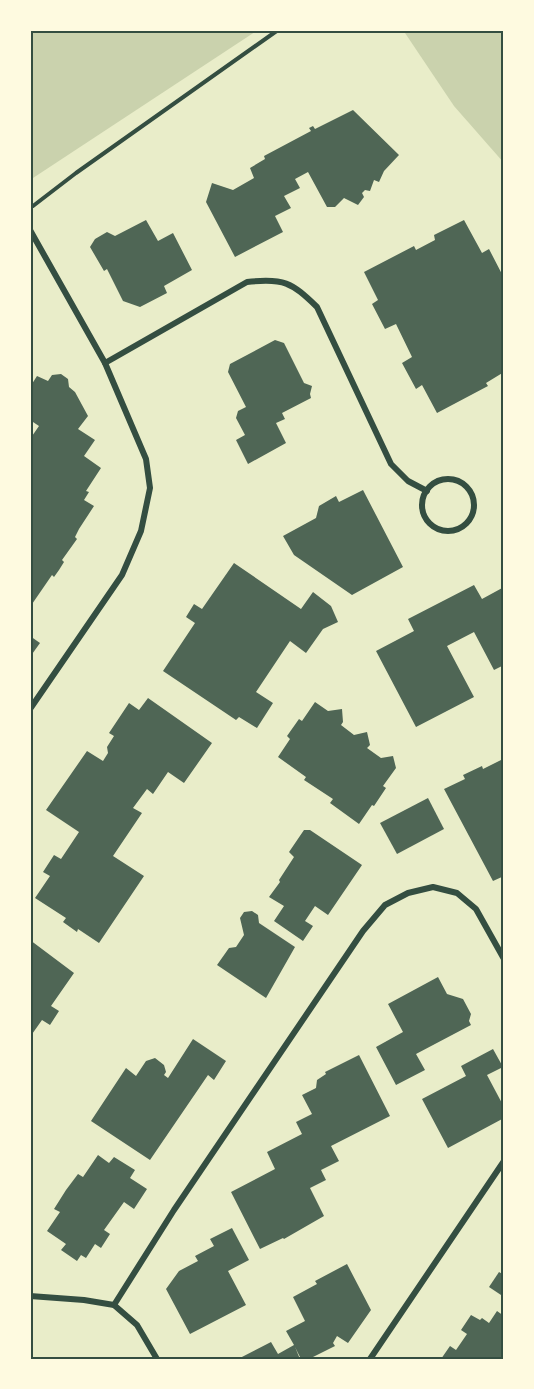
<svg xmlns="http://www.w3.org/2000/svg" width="534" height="1389" font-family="Roboto,sans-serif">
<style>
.green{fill:#cad2ad}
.building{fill:#4f6655}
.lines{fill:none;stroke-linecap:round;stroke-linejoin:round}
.path{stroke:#344e41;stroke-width:4}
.minor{stroke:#344e41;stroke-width:6}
.neatline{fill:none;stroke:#344e41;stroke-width:2}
</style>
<rect width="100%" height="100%" fill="#e9edc9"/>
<g class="green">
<path d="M30,30H258L33,178L30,176Z"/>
<path d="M403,30H504V163L454,106Z"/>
</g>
<g class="building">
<path d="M353,110L399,155L384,171L379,182L374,180L370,191L365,190L362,193L364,197L358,205L344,198L335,207H327L308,172L295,179L300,188L284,196L291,208L275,216L283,232L235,257L206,202L212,183L233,190L254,178L250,168L265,159L264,156L311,131L309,128L313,126L315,129Z"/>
<path d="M146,220L158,241L173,233L192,270L164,286L167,293L140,307L123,301L107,269L104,271L90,247L95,239L107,232L115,236Z"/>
<path d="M464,220L482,253L489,249L504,278V372L486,383L488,386L437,413L422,385L416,389L402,363L412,357L396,324L385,329L372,304L378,300L364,272L414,246L416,250L435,240L434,235Z"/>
<path d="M275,340L284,343L304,383L312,386L310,394L311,398L282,413L285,419L276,423L286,443L248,464L236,440L245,435L236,418L238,411L246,407L228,372L230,364Z"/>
<path d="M61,374L68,379L69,387L75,392L88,416L78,429L95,440L84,456L101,468L86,491L89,492L84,500L94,506L79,529L75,537L77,539L62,560L64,562L59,570L54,577L52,575L30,607V439L39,426L30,420V387L37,376L48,381L52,375Z"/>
<path d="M363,490L403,567L352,595L294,555L283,536L316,518L319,506L336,496L339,502Z"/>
<path d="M234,563L301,609L313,592L331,606L338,622L323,629L306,653L290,641L256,692L273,703L257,728L239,717L236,720L163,671L195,623L186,617L194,604L202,609Z"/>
<path d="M474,585L482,599L504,587V665L494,670L474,632L447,646L474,697L416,727L376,651L414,631L408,619Z"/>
<path d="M30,636L40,643L30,657Z"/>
<path d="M148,698L212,743L184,783L168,772L153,794L147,789L133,808L142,813L113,856L144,876L99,943L78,929L77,932L63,922L66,918L35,898L50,876L43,872L54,855L61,859L79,832L46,810L87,751L103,761L108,753L107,747L114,736L109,733L129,703L139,710Z"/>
<path d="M315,702L328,711L342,709L343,722L341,725L354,735L367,732L370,745L367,748L381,758L393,756L396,768L383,786L386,788L374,806L372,805L359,824L330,803L333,799L304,780L306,777L278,757L290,739L287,736L299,719L302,721Z"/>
<path d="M503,759L504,876L493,881L444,789L465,779L463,775L482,766L483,769Z"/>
<path d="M428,798L444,829L397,854L380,823Z"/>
<path d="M304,830H310L362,865L328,915L315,906L305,921L313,926L303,941L274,921L284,906L269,897L280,882L279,880L294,857L289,852Z"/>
<path d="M252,911L258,915L259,923L295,947L266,998L217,965L229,948L236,947L244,935L240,918L244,912Z"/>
<path d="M30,940L74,973L51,1006L59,1011L50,1025L42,1020L30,1037Z"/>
<path d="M438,977L447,994L463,999L471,1014L469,1021L471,1025L416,1054L425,1070L396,1085L376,1047L403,1032L388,1004Z"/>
<path d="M193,1039L226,1061L214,1080L208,1075L150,1160L91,1121L126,1068L136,1076L146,1061L155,1058L164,1065L166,1072L164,1075L168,1078Z"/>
<path d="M493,1049L503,1067L487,1075L504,1107V1118L448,1148L422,1099L466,1076L461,1066Z"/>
<path d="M359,1055L390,1116L331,1146L339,1161L321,1170L326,1180L310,1188L324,1216L284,1239L283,1238L260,1249L231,1192L275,1169L267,1152L302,1134L296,1122L312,1114L302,1095L316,1088L317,1080L326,1074L325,1072Z"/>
<path d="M98,1155L109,1163L114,1157L135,1170L130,1178L147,1189L134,1209L124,1202L104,1230L110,1234L101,1248L95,1244L86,1258L81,1255L77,1261L61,1250L66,1244L47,1231L60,1212L54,1209L66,1190L78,1174L83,1177Z"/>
<path d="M232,1228L249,1260L228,1271L246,1305L190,1334L166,1289L179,1271L198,1261L195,1256L214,1246L210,1239Z"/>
<path d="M347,1264L371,1310L348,1343L337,1336L333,1343L335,1346L309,1359H301L295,1347L300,1359H238L271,1342L278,1354L294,1345L286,1331L305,1321L293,1297L317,1284L315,1281Z"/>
<path d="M499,1272L504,1275V1297L489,1287Z"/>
<path d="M497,1311L504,1316V1359H441L450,1346L456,1350L467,1334L461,1330L471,1315L480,1320L482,1318L489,1323Z"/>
</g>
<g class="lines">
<path class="path" d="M33,206L76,173L278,30"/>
<g class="minor">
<path d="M30,230L105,363L146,459L150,488L141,531L122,575L30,709"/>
<path d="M105,363L247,282C284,278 291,282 317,307L391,464L408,481L427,491"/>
<circle cx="448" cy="505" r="26"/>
<path d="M30,1296L84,1300L114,1305L137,1325L157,1359"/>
<path d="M114,1305L174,1210L363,931L385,905L408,893L433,887L457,893L476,909L504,959"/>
<path d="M370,1359L504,1161"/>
</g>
</g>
<rect width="534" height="1389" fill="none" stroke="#fefae0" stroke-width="63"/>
<rect x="32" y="32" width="470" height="1326" class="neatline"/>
</svg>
